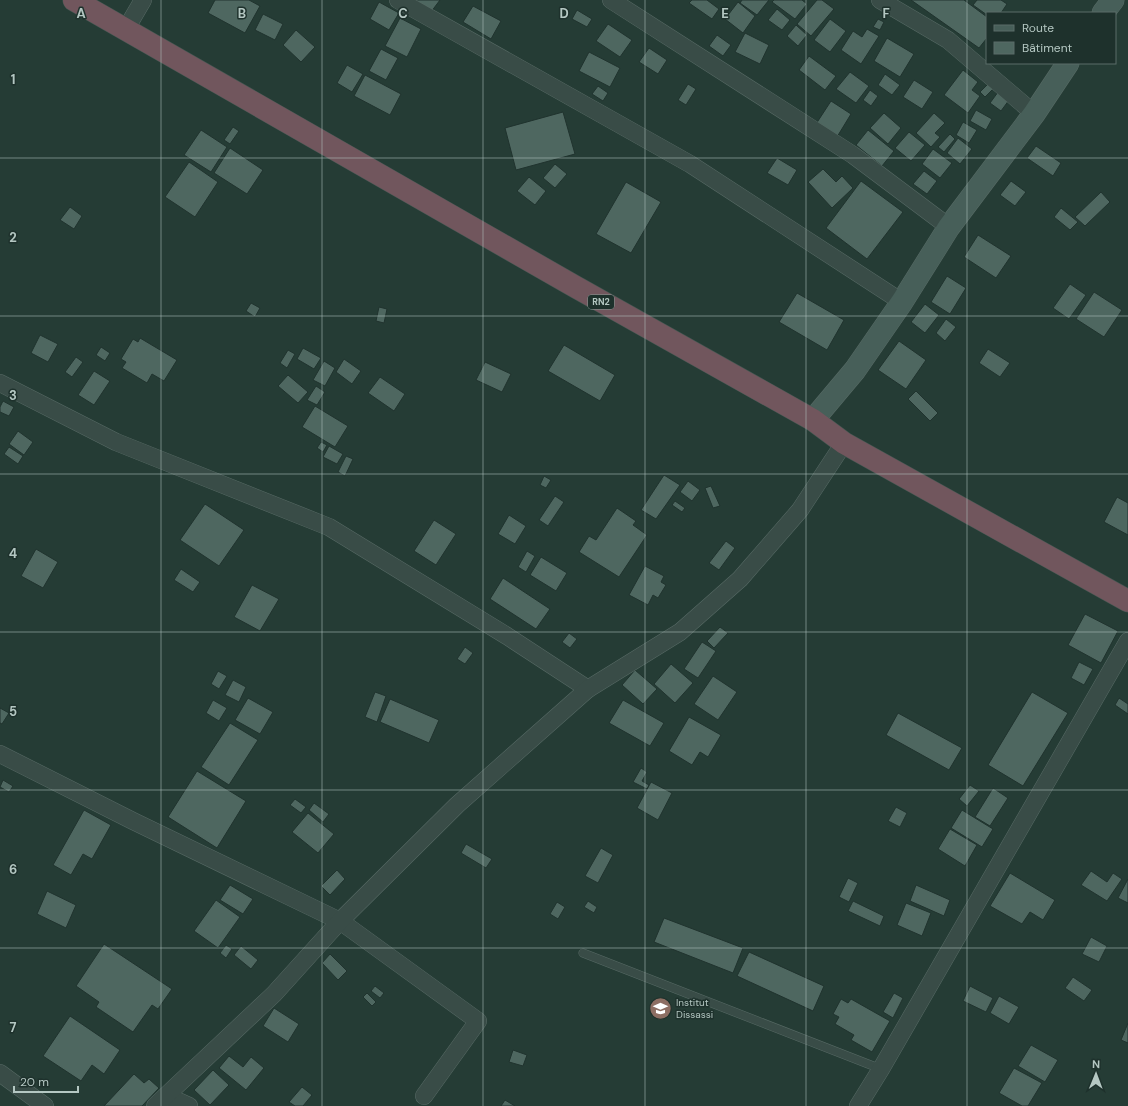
<svg xmlns="http://www.w3.org/2000/svg" width="1128" height="1106" font-family="'DM Sans',sans-serif">
<style>
.building{fill:#4e6760;stroke:#20332e}
.lines{fill:none;stroke-linecap:round;stroke-linejoin:round}
.lane-casing{stroke:#576a65;stroke-width:9}
.street-casing{stroke:#576a65;stroke-width:18}
.secondary-casing{stroke:#576a65;stroke-width:23}
.highway-casing{stroke:#445752;stroke-width:23}
.lane{stroke:#394c47;stroke-width:8}
.street{stroke:#394c47;stroke-width:17}
.secondary{stroke:#475f59;stroke-width:22}
.highway{stroke:#71565d;stroke-width:22}
.grid{fill:none;stroke:#b4c7c2;stroke-width:1;stroke-opacity:0.55}
.labels{text-anchor:middle;dominant-baseline:central;stroke-width:3;stroke-linejoin:round;paint-order:stroke}
.shield{fill:#1e312c;stroke:#879a95;stroke-width:1}
.shield-label{font-size:9px;font-weight:bold;fill:#b4c7c2}
.poi-label{font-size:10px;fill:#b4c7c2;stroke:#1e312c;text-anchor:start}
.grid-label{font-size:13px;text-anchor:middle;font-weight:bold;fill:#b4c7c2;stroke:#1e312c;stroke-width:3;stroke-linejoin:round;paint-order:stroke}
</style>
<rect width="100%" height="100%" fill="#253c35"/>
<g class="building">
<path d="M215,0H249L260,6L245,33L208,13Z"/>
<path d="M410,0H440L428,16Z"/>
<path d="M692,0H707L719,9L712,19L689,3Z"/>
<path d="M742,0H769L757,15L740,3Z"/>
<path d="M774,0H802L807,4L795,19L772,2Z"/>
<path d="M817,0H822L834,9L811,36L797,24Z"/>
<path d="M911,0H964L987,17V38L979,48Z"/>
<path d="M977,0H1001L1007,4L1001,13H987V15L973,5Z"/>
<path d="M379,2L399,13L389,30L370,19Z"/>
<path d="M738,2L755,16L743,33L725,19Z"/>
<path d="M473,6L501,21L491,39L463,22Z"/>
<path d="M777,9L790,20L782,30L768,20Z"/>
<path d="M577,10L592,19L587,27L572,19Z"/>
<path d="M263,14L283,24L275,40L255,30Z"/>
<path d="M400,18L421,29L407,57L385,46Z"/>
<path d="M830,19L846,31L830,52L814,40Z"/>
<path d="M878,19L884,22L880,30L873,27Z"/>
<path d="M608,24L632,40L620,57L596,41Z"/>
<path d="M796,25L807,35L798,46L787,36Z"/>
<path d="M867,29L879,36L861,64L841,50L853,31L862,37Z"/>
<path d="M296,30L315,47L301,62L283,45Z"/>
<path d="M745,33L769,45L760,64L735,52Z"/>
<path d="M717,35L731,45L723,56L709,46Z"/>
<path d="M887,38L914,54L900,77L874,61Z"/>
<path d="M649,48L667,60L658,74L639,62Z"/>
<path d="M381,49L398,58L386,80L369,71Z"/>
<path d="M589,52L620,68L610,87L579,71Z"/>
<path d="M809,56L836,76L825,90L799,70Z"/>
<path d="M347,65L363,74L352,92L337,83Z"/>
<path d="M963,70L978,82L972,90L980,96L968,113L944,95Z"/>
<path d="M850,72L869,86L856,103L836,89Z"/>
<path d="M885,74L900,85L892,95L878,85Z"/>
<path d="M365,75L401,94L390,115L354,96Z"/>
<path d="M914,80L933,92L922,109L903,97Z"/>
<path d="M688,84L696,89L686,105L678,100Z"/>
<path d="M988,84L993,89L985,97L980,92Z"/>
<path d="M598,86L608,93L603,101L592,94Z"/>
<path d="M1001,88L1012,96L1001,111L990,103Z"/>
<path d="M870,90L878,96L871,106L863,100Z"/>
<path d="M831,101L851,114L837,137L816,124Z"/>
<path d="M976,110L992,119L986,130L970,121Z"/>
<path d="M563,112L575,154L516,170L505,128Z"/>
<path d="M884,113L901,128L888,144L870,128Z"/>
<path d="M934,113L945,123L935,133L940,137L931,147L916,133Z"/>
<path d="M963,122L977,130L969,143L956,135Z"/>
<path d="M233,127L239,131L230,144L224,140Z"/>
<path d="M201,130L227,147L211,172L184,155Z"/>
<path d="M868,130L894,151L882,166L856,145Z"/>
<path d="M909,132L925,145L911,161L895,148Z"/>
<path d="M950,134L955,139L944,152L938,147Z"/>
<path d="M958,138L972,149L960,164L947,153Z"/>
<path d="M1036,146L1061,163L1053,176L1027,158Z"/>
<path d="M230,148L263,170L247,194L214,173Z"/>
<path d="M933,149L952,163L940,178L922,164Z"/>
<path d="M777,158L797,170L788,185L767,173Z"/>
<path d="M189,162L218,182L195,217L165,197Z"/>
<path d="M555,164L567,174L555,188L543,178Z"/>
<path d="M823,169L836,182L842,176L853,188L832,208L808,182Z"/>
<path d="M924,171L937,181L927,194L913,184Z"/>
<path d="M529,177L546,191L535,205L517,191Z"/>
<path d="M861,181L903,212L867,259L826,228Z"/>
<path d="M1011,181L1026,192L1015,206L1000,195Z"/>
<path d="M626,182L661,202L631,253L596,234Z"/>
<path d="M1101,192L1110,202L1085,226L1075,217Z"/>
<path d="M70,207L82,216L74,229L60,220Z"/>
<path d="M1061,208L1078,222L1070,230L1054,217Z"/>
<path d="M978,235L1011,256L996,278L964,257Z"/>
<path d="M947,276L966,288L950,314L931,302Z"/>
<path d="M1070,284L1086,295L1069,319L1053,308Z"/>
<path d="M1094,292L1122,310L1104,337L1076,319Z"/>
<path d="M797,293L844,320L827,350L779,322Z"/>
<path d="M251,303L260,308L255,317L246,311Z"/>
<path d="M925,304L939,315L925,333L911,322Z"/>
<path d="M379,307L387,309L384,323L376,321Z"/>
<path d="M946,319L956,327L945,341L936,333Z"/>
<path d="M40,335L58,344L48,362L31,353Z"/>
<path d="M140,338L177,360L164,381L152,374L147,383L122,368L126,362L121,359L133,339L138,342Z"/>
<path d="M899,341L926,360L906,389L878,370Z"/>
<path d="M564,345L615,375L600,401L548,371Z"/>
<path d="M101,347L110,353L105,361L96,355Z"/>
<path d="M303,348L321,358L314,369L297,359Z"/>
<path d="M988,349L1010,363L1000,377L979,363Z"/>
<path d="M288,350L295,354L287,368L280,363Z"/>
<path d="M76,357L83,362L72,377L65,372Z"/>
<path d="M344,359L361,371L352,384L336,372Z"/>
<path d="M324,361L335,368L325,386L313,380Z"/>
<path d="M485,362L511,374L502,392L476,380Z"/>
<path d="M94,371L110,381L94,405L78,395Z"/>
<path d="M288,375L308,392L298,403L278,386Z"/>
<path d="M380,377L405,394L394,411L368,393Z"/>
<path d="M316,386L325,392L317,405L307,400Z"/>
<path d="M916,391L938,413L930,421L908,399Z"/>
<path d="M3,401L14,407L9,416L0,412V407Z"/>
<path d="M315,406L348,426L335,447L302,427Z"/>
<path d="M18,431L33,442L24,455L9,444Z"/>
<path d="M321,442L327,445L323,452L317,448Z"/>
<path d="M329,446L343,454L337,464L323,457Z"/>
<path d="M9,447L23,456L18,464L4,454Z"/>
<path d="M346,456L353,459L345,476L338,472Z"/>
<path d="M664,475L680,485L656,519L641,510Z"/>
<path d="M544,476L551,480L546,488L540,485Z"/>
<path d="M688,481L700,490L692,501L680,492Z"/>
<path d="M711,486L720,506L713,508L705,488Z"/>
<path d="M555,496L564,502L548,526L539,520Z"/>
<path d="M1117,497L1128,503V535L1104,522Z"/>
<path d="M675,501L685,508L682,512L672,505Z"/>
<path d="M205,504L244,530L219,566L180,540Z"/>
<path d="M617,508L636,521L633,525L647,535L619,577L579,552L589,536L596,540Z"/>
<path d="M509,515L526,526L515,544L498,534Z"/>
<path d="M434,520L456,534L436,565L414,551Z"/>
<path d="M726,541L735,548L719,570L709,563Z"/>
<path d="M36,549L58,562L43,588L21,576Z"/>
<path d="M527,551L535,556L526,572L518,567Z"/>
<path d="M541,557L567,573L556,591L530,575Z"/>
<path d="M645,566L664,576L661,582L666,585L658,598L653,595L648,605L629,595Z"/>
<path d="M181,569L200,582L193,592L174,580Z"/>
<path d="M503,578L550,609L536,629L490,599Z"/>
<path d="M252,585L279,599L260,631L234,617Z"/>
<path d="M1085,614L1118,631L1101,663L1068,645Z"/>
<path d="M720,627L728,633L714,648L707,641Z"/>
<path d="M569,633L577,639L570,648L562,642Z"/>
<path d="M702,642L716,651L698,678L684,669Z"/>
<path d="M465,647L473,653L465,664L457,659Z"/>
<path d="M1079,662L1093,669L1084,685L1071,678Z"/>
<path d="M671,664L693,683L675,703L654,684Z"/>
<path d="M635,670L657,689L643,704L622,685Z"/>
<path d="M218,671L227,676L219,689L211,684Z"/>
<path d="M713,676L737,692L718,720L694,704Z"/>
<path d="M233,680L246,687L239,702L225,695Z"/>
<path d="M375,692L386,696L377,722L365,717Z"/>
<path d="M1032,692L1068,713L1023,786L988,765Z"/>
<path d="M248,698L273,712L260,734L235,720Z"/>
<path d="M1119,698L1128,704V714L1115,705Z"/>
<path d="M390,699L439,720L429,743L380,722Z"/>
<path d="M213,700L227,708L219,721L206,713Z"/>
<path d="M623,700L664,723L650,746L609,723Z"/>
<path d="M0,708L9,713L2,724L0,723Z"/>
<path d="M898,713L962,748L949,770L886,735Z"/>
<path d="M689,717L721,735L708,757L700,752L692,765L669,751Z"/>
<path d="M230,723L258,740L229,785L201,767Z"/>
<path d="M641,768L647,772L642,781L649,785L647,789L633,782Z"/>
<path d="M197,771L246,801L217,848L168,817Z"/>
<path d="M3,780L13,786L9,792L0,787Z"/>
<path d="M651,782L672,793L658,820L637,808Z"/>
<path d="M970,785L979,791L967,806L959,799Z"/>
<path d="M993,788L1008,798L990,826L975,817Z"/>
<path d="M295,799L306,807L301,813L290,805Z"/>
<path d="M314,803L329,814L323,822L309,810Z"/>
<path d="M896,807L907,813L900,827L888,821Z"/>
<path d="M84,810L111,825L92,859L83,854L71,875L53,865Z"/>
<path d="M962,810L993,829L982,847L951,828Z"/>
<path d="M308,813L334,834L318,853L292,832Z"/>
<path d="M950,829L977,845L965,866L938,849Z"/>
<path d="M466,844L492,859L486,868L461,853Z"/>
<path d="M601,848L613,855L598,883L585,876Z"/>
<path d="M337,870L345,879L330,895L321,886Z"/>
<path d="M1091,871L1107,882L1113,873L1122,879L1107,901L1081,885Z"/>
<path d="M1010,873L1055,900L1043,920L1030,912L1022,924L990,906Z"/>
<path d="M848,878L858,883L849,902L839,897Z"/>
<path d="M1128,879V903L1118,898Z"/>
<path d="M230,885L253,899L243,914L220,900Z"/>
<path d="M916,885L950,900L944,916L910,901Z"/>
<path d="M47,891L76,905L66,928L37,914Z"/>
<path d="M216,900L240,917L218,948L194,931Z"/>
<path d="M588,901L597,907L594,913L584,907Z"/>
<path d="M853,901L884,916L880,926L848,911Z"/>
<path d="M557,902L565,907L558,919L550,914Z"/>
<path d="M906,903L931,913L922,936L897,925Z"/>
<path d="M664,918L743,948L733,973L654,942Z"/>
<path d="M1091,937L1107,946L1099,962L1082,954Z"/>
<path d="M104,944L172,989L158,1009L152,1005L133,1032L96,1007L99,1002L76,986Z"/>
<path d="M226,945L232,949L226,958L220,953Z"/>
<path d="M241,946L258,960L251,969L234,955Z"/>
<path d="M749,952L824,986L813,1011L737,976Z"/>
<path d="M330,954L347,971L338,980L322,963Z"/>
<path d="M1073,977L1092,990L1084,1001L1065,988Z"/>
<path d="M375,986L384,993L380,998L371,991Z"/>
<path d="M970,986L993,998L986,1012L963,1001Z"/>
<path d="M367,993L376,1002L372,1006L363,997Z"/>
<path d="M894,993L903,998L893,1018L883,1012Z"/>
<path d="M999,996L1019,1007L1009,1024L990,1013Z"/>
<path d="M841,999L848,1003L851,999L890,1021L872,1052L851,1040L854,1035L835,1024L839,1017L833,1014Z"/>
<path d="M274,1008L299,1024L288,1042L263,1026Z"/>
<path d="M70,1016L120,1050L104,1074L92,1065L81,1081L43,1056Z"/>
<path d="M1128,1023V1043L1121,1040Z"/>
<path d="M1031,1045L1058,1060L1045,1082L1018,1066Z"/>
<path d="M513,1050L527,1055L523,1066L509,1062Z"/>
<path d="M229,1056L243,1067L251,1057L264,1068L246,1090L219,1068Z"/>
<path d="M1014,1068L1042,1083L1028,1106H1022L999,1093Z"/>
<path d="M213,1070L229,1085L210,1105L194,1090Z"/>
<path d="M134,1074L144,1083L149,1079L159,1088L142,1106H104Z"/>
<path d="M302,1087L312,1095L303,1106H295L289,1102Z"/>
<path d="M505,1100L515,1106H501Z"/>
</g>
<g class="lines">
<defs>
<path id="lane" d="M583,953L881,1069"/>
<g id="street">
<path d="M398,0L690,164L902,302"/>
<path d="M611,0L853,155L949,227"/>
<path d="M880,0L948,40L1030,110L1035,112"/>
<path d="M126,29L143,0"/>
<path d="M0,383L116,442L329,527L507,636L588,689"/>
<path d="M0,754L133,821L340,921L478,1021L424,1096"/>
<path d="M0,1073L45,1106"/>
<path d="M167,1096L189,1106"/>
<path d="M155,1106L274,994L340,921L457,805L588,689L680,632L740,579L800,510L844,443"/>
<path d="M858,1106L881,1069L1128,641"/>
</g>
<g id="secondary">
<path d="M1103,13L1113,0"/>
<path d="M813,420L855,370L902,302L949,227L1034,114L1068,63"/>
</g>
<path id="highway" d="M74,0L574,286L813,420L844,443L1128,601"/>
</defs>
<use href="#lane" class="lane-casing"/>
<use href="#street" class="street-casing"/>
<use href="#secondary" class="secondary-casing"/>
<use href="#highway" class="highway-casing"/>
<use href="#lane" class="lane"/>
<use href="#street" class="street"/>
<use href="#secondary" class="secondary"/>
<use href="#highway" class="highway"/>
</g>
<path class="grid" d="M161,0V1106M322,0V1106M483,0V1106M645,0V1106M806,0V1106M967,0V1106M0,158H1128M0,316H1128M0,474H1128M0,632H1128M0,790H1128M0,948H1128"/>
<defs>
<symbol id="school-disc" viewBox="-11 -11 22 22"><circle r="9.5" fill="#8d6e63" stroke="#1e312c"/><path d="M0-5L7-2L0 1L-7-2ZM-4 1L0 2.5L4 1V4Q0 6-4 4Z" fill="#fff"/></symbol>
</defs>
<g fill-rule="evenodd">
<use href="#school-disc" x="648" y="996" width="25" height="25"/>
</g>
<g class="labels">
<rect class="shield" x="588" y="295" width="26" height="14" rx="3"/>
<g class="shield-label">
<text x="601" y="302">RN2</text>
</g>
<g class="poi-label">
<text x="676" y="1002">Institut<tspan x="676" dy="12">Dissassi</tspan></text>
</g>
</g>
<g class="grid-label">
<text x="81" y="18">A</text>
<text x="242" y="18">B</text>
<text x="403" y="18">C</text>
<text x="564" y="18">D</text>
<text x="725" y="18">E</text>
<text x="886" y="18">F</text>
<text x="13" y="84">1</text>
<text x="13" y="242">2</text>
<text x="13" y="400">3</text>
<text x="13" y="558">4</text>
<text x="13" y="716">5</text>
<text x="13" y="874">6</text>
<text x="13" y="1032">7</text>
</g>
<rect x="986" y="12" width="130" height="52" fill="#1e312c" stroke="#5a6d68"/>
<rect x="994" y="25" width="20" height="6" fill="#475f59" stroke="#5a6d68"/>
<text x="1022" y="32" font-size="12" fill="#b4c7c2">Route</text>
<rect x="994" y="42" width="20" height="12" fill="#4e6760" stroke="#5a6d68"/>
<text x="1022" y="52" font-size="12" fill="#b4c7c2">Bâtiment</text>
<g transform="translate(1096 1074) rotate(1)" stroke="#1e312c" stroke-width="3" paint-order="stroke">
<path d="M0-3L7 15L0 10L-7 15Z" fill="#b4c7c2"/>
<text y="-6" font-size="11" font-weight="bold" text-anchor="middle" fill="#b4c7c2">N</text>
</g>
<path d="M14 1086v6h64v-6" fill="none" stroke="#b4c7c2" stroke-width="2"/>
<text x="20" y="1086" font-size="12" fill="#b4c7c2" stroke="#1e312c" stroke-width="3" paint-order="stroke">20 m</text>
</svg>
